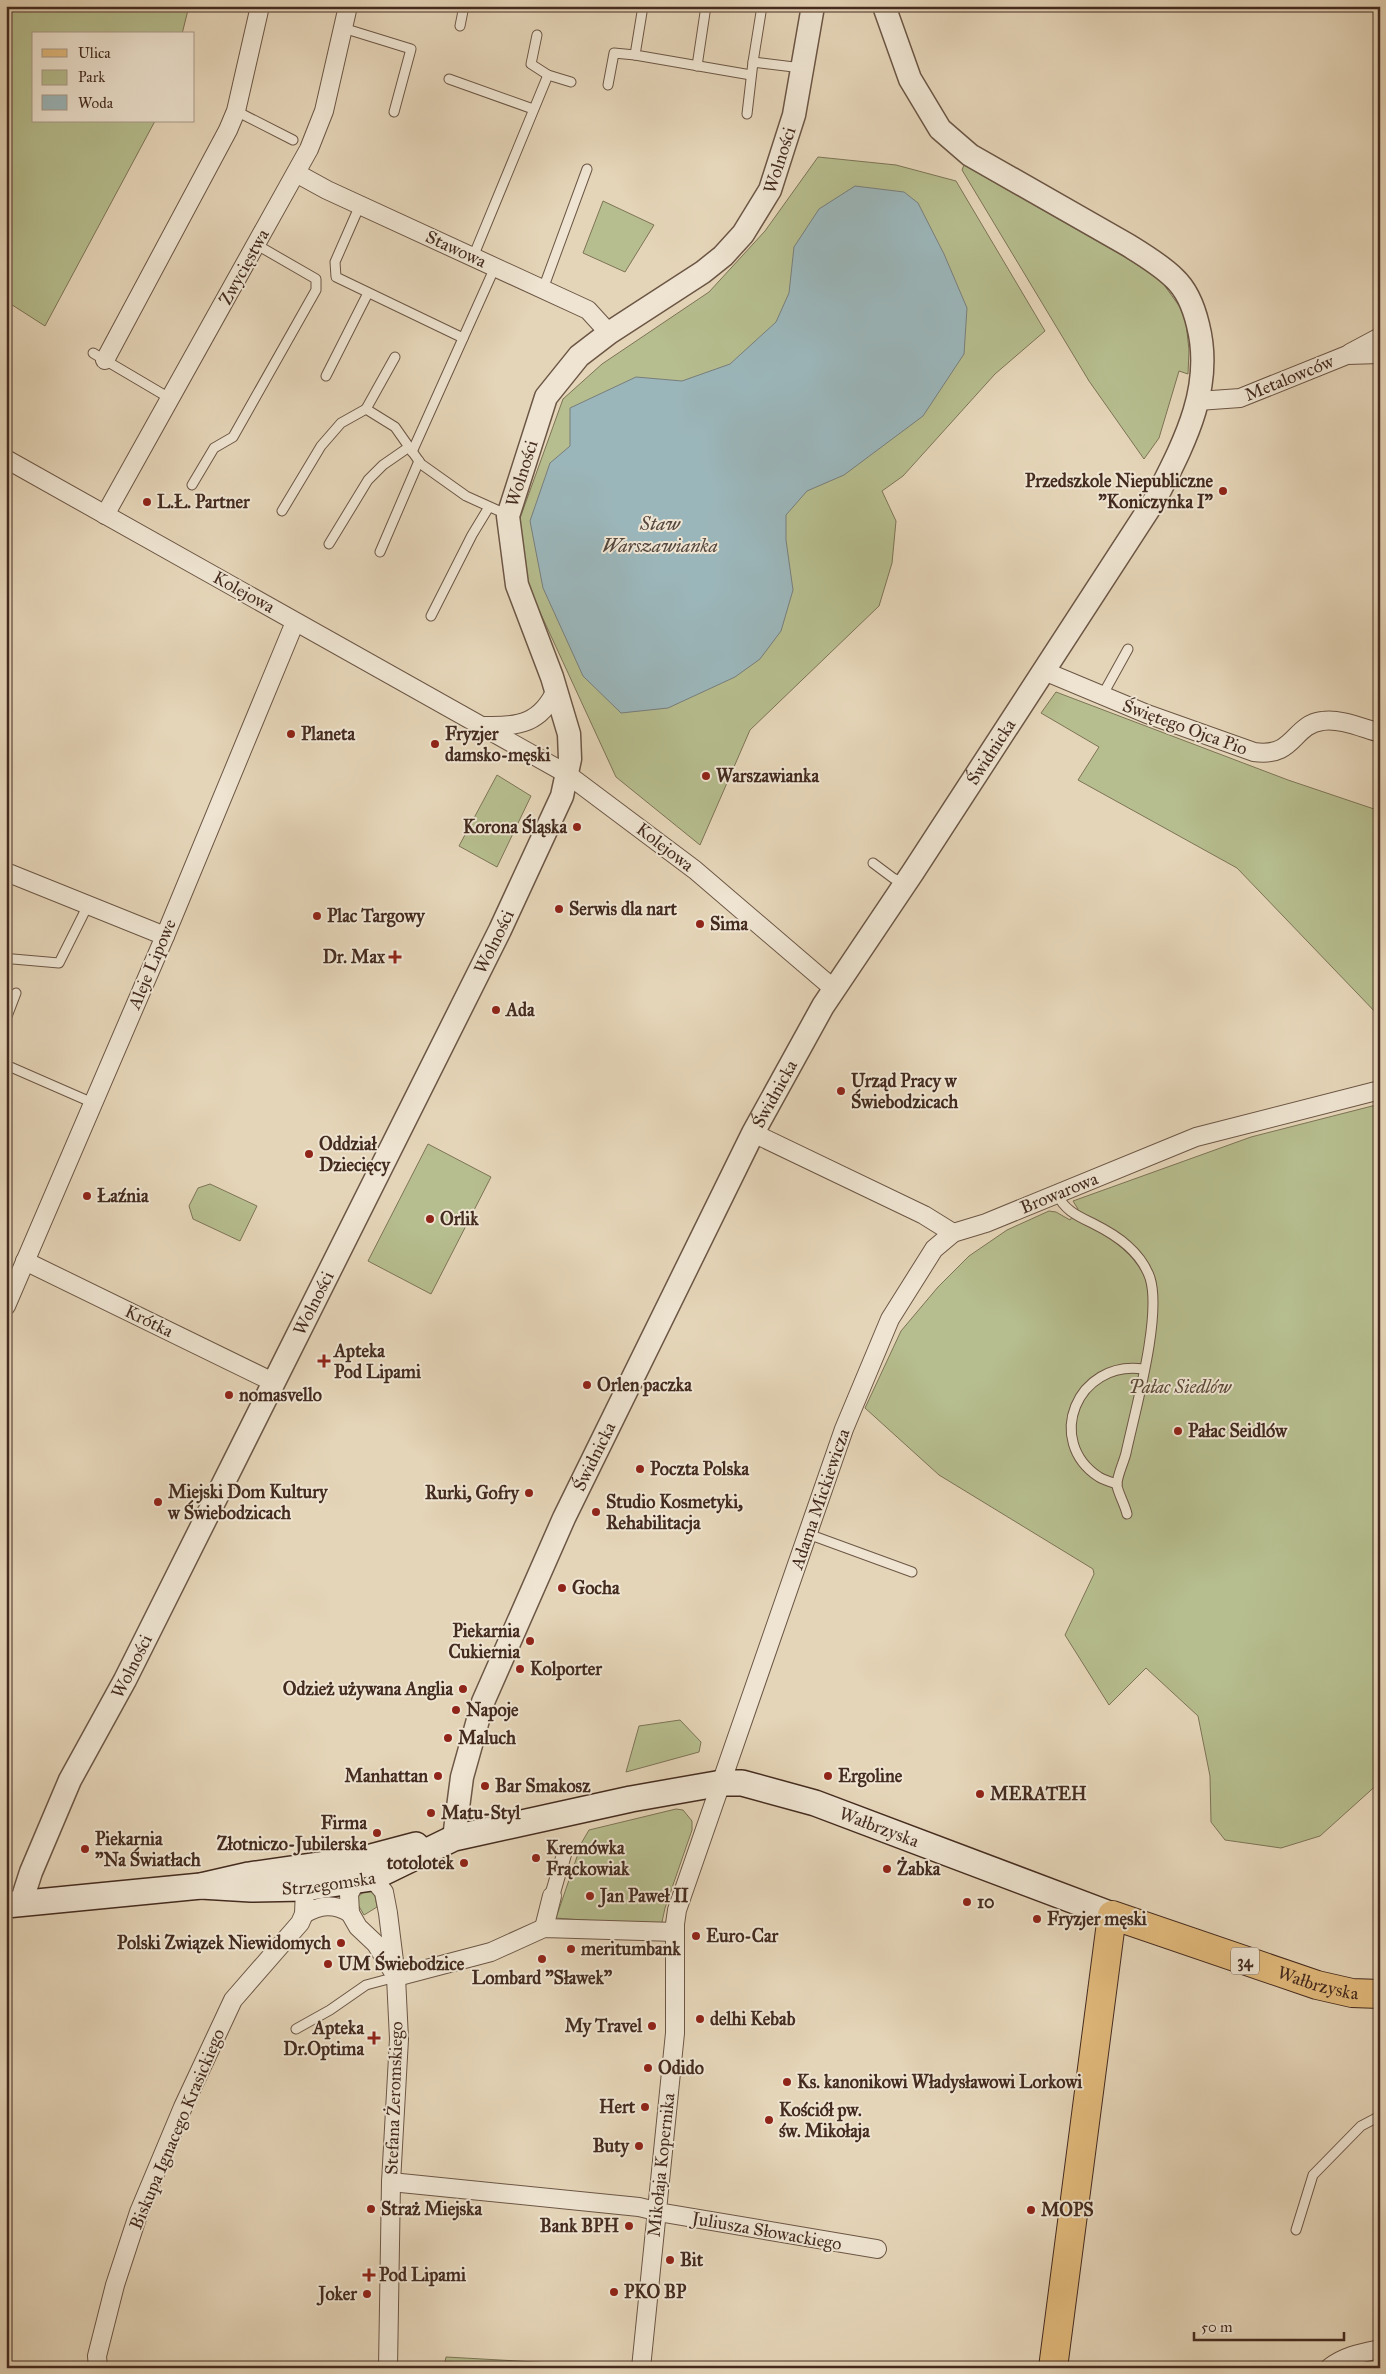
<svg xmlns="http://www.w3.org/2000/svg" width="1386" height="2374" font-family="'IM FELL Great Primer',serif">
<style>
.green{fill:#b6bd8e;stroke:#7d7456}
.water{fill:#9bb6ba;stroke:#787e7c}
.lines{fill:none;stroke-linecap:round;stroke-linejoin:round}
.service-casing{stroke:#6c5645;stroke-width:11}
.pedestrian-casing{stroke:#6c5645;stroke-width:16}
.minor-casing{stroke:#6c5645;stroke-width:20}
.tertiary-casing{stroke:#6c5645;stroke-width:25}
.secondary-casing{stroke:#442b1f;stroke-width:28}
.primary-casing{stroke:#442b1f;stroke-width:30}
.service{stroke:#eee4d1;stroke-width:9}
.pedestrian{stroke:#eee4d1;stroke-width:14}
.minor{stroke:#eee4d1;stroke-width:18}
.tertiary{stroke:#eee4d1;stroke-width:22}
.secondary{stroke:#eee4d1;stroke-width:25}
.primary{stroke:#e2ba7c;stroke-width:28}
.poi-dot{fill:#8f2418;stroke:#eee4d1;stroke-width:2}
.labels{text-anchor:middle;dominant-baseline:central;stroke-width:4;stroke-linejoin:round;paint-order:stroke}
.shield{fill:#eee4d1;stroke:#776254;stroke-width:1}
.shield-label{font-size:16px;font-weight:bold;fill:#442b1f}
.street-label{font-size:18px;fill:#442b1f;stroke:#eee4d1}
.poi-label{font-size:18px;font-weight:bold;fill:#442b1f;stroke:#eee4d1;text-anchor:start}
.park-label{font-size:18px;font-style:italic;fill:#5b4835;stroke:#eee4d1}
.water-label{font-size:19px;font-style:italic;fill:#55473e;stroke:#eee4d1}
</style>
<rect width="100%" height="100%" fill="#e5d5b8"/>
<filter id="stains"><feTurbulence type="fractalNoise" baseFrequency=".004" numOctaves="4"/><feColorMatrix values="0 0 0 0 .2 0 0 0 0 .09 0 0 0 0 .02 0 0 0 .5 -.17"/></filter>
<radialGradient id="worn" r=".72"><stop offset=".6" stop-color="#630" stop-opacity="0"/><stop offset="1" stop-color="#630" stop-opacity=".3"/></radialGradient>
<g class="green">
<path d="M6,6H189L182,34H34V121H155L45,326L6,301Z"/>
<path d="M818,157L896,165L956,181L1045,331L995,374L903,476L882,491L896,521L892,563L879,606L750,730L700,845L616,777L527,584L519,521L563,399L602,364L709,292L765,231Z"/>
<path d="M964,165L1135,263L1162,282L1185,314L1189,350L1188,374L1179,371L1159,438L1144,459L1089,381L962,170Z"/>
<path d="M603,201L654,225L625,272L583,253Z"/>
<path d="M1056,692L1288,780L1380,811V1017L1237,868L1078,780L1099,747L1041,713Z"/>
<path d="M497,775L531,796L497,867L459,846Z"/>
<path d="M1380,1104V1782L1320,1836L1281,1848L1225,1840L1211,1822L1210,1776L1198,1716L1146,1668L1109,1705L1065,1635L1094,1574L1093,1569L939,1475L865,1408L901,1331L938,1287L969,1256L1007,1230L1049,1211L1056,1212L1070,1220L1078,1209L1073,1201L1251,1137Z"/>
<path d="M428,1144L491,1177L431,1294L368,1261Z"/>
<path d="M210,1184L257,1206L240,1241L193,1219L189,1206L198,1188Z"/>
<path d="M680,1720L701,1742L699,1752L626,1772L639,1726Z"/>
<path d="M676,1809L683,1810L692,1821V1830L665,1908L662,1922L656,1925H647L556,1918L582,1842L589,1830Z"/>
<path d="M367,1889L374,1891L377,1907L364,1915L357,1903L358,1897Z"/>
<path d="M446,2357L572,2364V2368L445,2362Z"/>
</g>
<path class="water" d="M855,186L904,192L918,203L944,254L967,308L964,354L923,416L844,475L807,491L786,515V540L793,590L781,631L760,659L735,677L668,708L621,713L583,676L543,588L530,521L550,463L570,446V408L636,377L682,381L730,364L776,322L789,293L794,247L819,209Z"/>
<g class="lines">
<defs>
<g id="service">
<path d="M643,6L635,55L751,75"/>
<path d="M460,26L464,6"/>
<path d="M343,28L411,49L394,112"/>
<path d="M537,35L531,64L548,75"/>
<path d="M753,62L762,6"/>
<path d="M697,66L706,6"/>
<path d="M449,79L533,109"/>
<path d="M608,85L614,53L635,55"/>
<path d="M236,111L293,140"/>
<path d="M747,114L753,62L802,68"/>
<path d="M360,205L335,262L336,277L463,338"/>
<path d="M473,257L548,75L571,82"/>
<path d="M543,289L587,169"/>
<path d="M93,353L171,399"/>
<path d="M395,357L366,409L395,427L421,464L466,496L508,515"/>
<path d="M326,376L368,293"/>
<path d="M412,452L495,267"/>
<path d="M192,485L214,448L233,437L316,290V279L257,245"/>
<path d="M282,511L321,446L341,423L366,409"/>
<path d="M329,544L368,480L383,465L409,447"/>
<path d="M380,552L419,461"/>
<path d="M431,616L472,535L489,507"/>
<path d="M1102,696L1128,649"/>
<path d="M873,863L893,878L905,884"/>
<path d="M13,959L59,963L88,905"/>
<path d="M6,1019L16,993"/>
<path d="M6,1065L93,1103"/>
<path d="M1057,1194C1065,1211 1078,1216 1094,1224C1118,1236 1141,1252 1150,1278C1162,1316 1135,1411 1126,1453C1124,1462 1116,1478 1117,1486C1119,1495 1125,1505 1127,1514"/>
<path d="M1117,1484C1111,1482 1104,1480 1099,1477C1044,1441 1077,1360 1143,1369"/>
<path d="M808,1534L912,1572"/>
<path d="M296,2029L330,2010L366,1985L396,1977"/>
<path d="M1296,2230L1313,2175L1361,2126L1380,2116"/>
</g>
<path id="pedestrian" d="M552,1896L565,1851"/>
<g id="minor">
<path d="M296,173L327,190L588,310L609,333"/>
<path d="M1350,353L1380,337"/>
<path d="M105,360L228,130L236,111L260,6"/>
<path d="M1198,401L1240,398L1347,355L1380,354"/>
<path d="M6,459L567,774L695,870L834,989"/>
<path d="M105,515L309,149L324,111L348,6"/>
<path d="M1044,671L1147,714L1254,752C1295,758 1292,725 1322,721C1340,718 1362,728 1380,733"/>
<path d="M485,726C519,727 541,723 556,690"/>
<path d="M6,872L165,936"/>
<path d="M753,1133L924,1215L953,1233"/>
<path d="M25,1261L273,1382"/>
<path d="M6,1306L165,936L295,622"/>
<path d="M360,1874L349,1894L350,1913L358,1927L376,1944L392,1970"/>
<path d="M372,1878L384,1892L388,1913L396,1977L399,2039L391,2182L388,2368"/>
<path d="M304,1914C320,1905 333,1903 350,1913"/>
<path d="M544,1928L552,1896"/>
<path d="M396,1977L491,1952L544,1928L675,1932"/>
<path d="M391,2182L639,2207L664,2213L877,2249"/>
<path d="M98,2368L97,2356L115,2285L139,2212L183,2107L233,2000L300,1923L304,1914L305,1888L297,1882"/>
<path d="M641,2368L675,2033V1924L677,1910L844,1429L890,1319L934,1249L953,1233L986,1223L1196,1137L1380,1090"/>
<path d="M1329,2368C1344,2356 1361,2353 1380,2349"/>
</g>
<g id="tertiary">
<path id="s1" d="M454,1838L462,1777L483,1702L564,1518L753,1133L823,1006L913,872L1156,498C1184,443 1214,388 1198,325C1194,308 1187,290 1174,278C1161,265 1144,255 1128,245L970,155L940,129L910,79L884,6"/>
<path id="s2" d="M21,1903L31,1872L70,1780L125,1680L500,930L562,796L570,759L569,734L552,677L517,585L508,516L546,397L579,356L609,333L703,272L723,256L743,234L770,190L794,115L813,6"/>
</g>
<g id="secondary">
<path id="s3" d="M201,1886L251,1889L305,1888L372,1878L454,1838L631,1799L722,1783H742L815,1803L1112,1915"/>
<path d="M6,1905L201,1886L249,1875L367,1858L416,1845"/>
</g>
<g id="primary">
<path id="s4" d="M1053,2368L1112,1915L1317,1985L1352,1993L1380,1994"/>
</g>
</defs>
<use href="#service" class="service-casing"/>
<use href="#pedestrian" class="pedestrian-casing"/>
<use href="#minor" class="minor-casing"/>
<use href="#tertiary" class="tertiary-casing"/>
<use href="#secondary" class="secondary-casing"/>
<use href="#primary" class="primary-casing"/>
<use href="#service" class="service"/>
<use href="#pedestrian" class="pedestrian"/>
<use href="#minor" class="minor"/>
<use href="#tertiary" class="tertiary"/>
<use href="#secondary" class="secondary"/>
<use href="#primary" class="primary"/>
</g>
<g class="poi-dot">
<circle cx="1223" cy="491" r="5"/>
<circle cx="147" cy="502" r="5"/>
<circle cx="291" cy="734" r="5"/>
<circle cx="435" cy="744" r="5"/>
<circle cx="706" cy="776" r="5"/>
<circle cx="577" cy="827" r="5"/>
<circle cx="559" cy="909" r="5"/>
<circle cx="317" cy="916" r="5"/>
<circle cx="700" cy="924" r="5"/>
<path d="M392.5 949.5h5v5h5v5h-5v5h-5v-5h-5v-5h5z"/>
<circle cx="496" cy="1010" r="5"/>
<circle cx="841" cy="1091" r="5"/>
<circle cx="309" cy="1154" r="5"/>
<circle cx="87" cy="1196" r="5"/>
<circle cx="430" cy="1219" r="5"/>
<path d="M321.5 1353.5h5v5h5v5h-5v5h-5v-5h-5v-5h5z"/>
<circle cx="587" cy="1385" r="5"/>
<circle cx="229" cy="1395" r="5"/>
<circle cx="1178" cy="1431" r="5"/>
<circle cx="640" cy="1469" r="5"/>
<circle cx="529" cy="1493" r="5"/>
<circle cx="158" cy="1502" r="5"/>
<circle cx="596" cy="1512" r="5"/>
<circle cx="562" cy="1588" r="5"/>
<circle cx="530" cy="1641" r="5"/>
<circle cx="520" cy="1669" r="5"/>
<circle cx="463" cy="1689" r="5"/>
<circle cx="456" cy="1710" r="5"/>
<circle cx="448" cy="1738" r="5"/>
<circle cx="438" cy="1776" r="5"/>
<circle cx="828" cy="1776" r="5"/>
<circle cx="485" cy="1786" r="5"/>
<circle cx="980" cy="1794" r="5"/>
<circle cx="431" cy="1813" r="5"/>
<circle cx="377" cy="1833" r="5"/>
<circle cx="85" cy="1849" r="5"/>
<circle cx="536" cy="1858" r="5"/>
<circle cx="464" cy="1863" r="5"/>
<circle cx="887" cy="1869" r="5"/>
<circle cx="590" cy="1896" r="5"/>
<circle cx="967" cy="1902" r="5"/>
<circle cx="1037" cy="1919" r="5"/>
<circle cx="696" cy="1936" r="5"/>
<circle cx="341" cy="1943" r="5"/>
<circle cx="571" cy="1949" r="5"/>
<circle cx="542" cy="1959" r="5"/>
<circle cx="328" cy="1964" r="5"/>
<circle cx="700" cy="2019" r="5"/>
<circle cx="652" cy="2026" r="5"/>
<path d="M371.5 2030.5h5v5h5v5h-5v5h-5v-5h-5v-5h5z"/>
<circle cx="648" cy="2068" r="5"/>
<circle cx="787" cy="2082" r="5"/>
<circle cx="645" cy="2107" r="5"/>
<circle cx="769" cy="2120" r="5"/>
<circle cx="639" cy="2146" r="5"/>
<circle cx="371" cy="2209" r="5"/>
<circle cx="1031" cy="2210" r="5"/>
<circle cx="629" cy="2226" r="5"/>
<circle cx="670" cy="2260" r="5"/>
<path d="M366.5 2267.5h5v5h5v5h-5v5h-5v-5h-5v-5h5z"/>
<circle cx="614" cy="2292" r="5"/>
<circle cx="367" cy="2294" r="5"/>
</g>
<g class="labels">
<rect class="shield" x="1231" y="1947.5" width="28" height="27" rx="4"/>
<g class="shield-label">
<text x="1245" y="1961">34</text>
</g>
<g class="street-label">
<text stroke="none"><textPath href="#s2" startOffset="1989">Wolności</textPath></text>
<text transform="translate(456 249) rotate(25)">Stawowa</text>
<text transform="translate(244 267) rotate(-61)">Zwycięstwa</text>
<text transform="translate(1289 378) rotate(-22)">Metalowców</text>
<text stroke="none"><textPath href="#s2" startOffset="1568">Wolności</textPath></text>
<text transform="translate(244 592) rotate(29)">Kolejowa</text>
<text transform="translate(1185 727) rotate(20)">Świętego Ojca Pio</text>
<text stroke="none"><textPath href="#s1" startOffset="1219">Świdnicka</textPath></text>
<text transform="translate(665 847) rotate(38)">Kolejowa</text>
<text stroke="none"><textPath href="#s2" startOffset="1072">Wolności</textPath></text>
<text transform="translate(152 964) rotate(-67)">Aleje Lipowe</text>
<text stroke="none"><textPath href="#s1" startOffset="814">Świdnicka</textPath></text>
<text transform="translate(1059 1193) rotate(-22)">Browarowa</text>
<text stroke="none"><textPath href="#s2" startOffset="668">Wolności</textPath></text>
<text transform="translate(149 1321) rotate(26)">Krótka</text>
<text stroke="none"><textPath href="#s1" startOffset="409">Świdnicka</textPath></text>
<text transform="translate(820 1499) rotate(-71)">Adama Mickiewicza</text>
<text stroke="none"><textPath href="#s2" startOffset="262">Wolności</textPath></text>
<text stroke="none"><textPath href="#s3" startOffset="701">Wałbrzyska</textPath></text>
<text stroke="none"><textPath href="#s3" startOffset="128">Strzegomska</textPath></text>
<text stroke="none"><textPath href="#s4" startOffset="674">Wałbrzyska</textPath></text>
<text transform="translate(394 2098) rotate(-88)">Stefana Żeromskiego</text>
<text transform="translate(177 2129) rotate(-67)">Biskupa Ignacego Krasickiego</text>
<text transform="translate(661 2165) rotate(-84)">Mikołaja Kopernika</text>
<text transform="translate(767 2231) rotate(10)">Juliusza Słowackiego</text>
</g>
<g class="poi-label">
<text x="1213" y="481" text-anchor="end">Przedszkole Niepubliczne<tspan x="1213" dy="21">"Koniczynka I"</tspan></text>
<text x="157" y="502">L.Ł. Partner</text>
<text x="301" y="734">Planeta</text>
<text x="445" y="734">Fryzjer<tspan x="445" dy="21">damsko-męski</tspan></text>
<text x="716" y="776">Warszawianka</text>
<text x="567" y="827" text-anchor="end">Korona Śląska</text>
<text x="569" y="909">Serwis dla nart</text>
<text x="327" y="916">Plac Targowy</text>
<text x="710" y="924">Sima</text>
<text x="385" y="957" text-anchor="end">Dr. Max</text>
<text x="506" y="1010">Ada</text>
<text x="851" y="1081">Urząd Pracy w<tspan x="851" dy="21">Świebodzicach</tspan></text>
<text x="319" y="1144">Oddział<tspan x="319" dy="21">Dziecięcy</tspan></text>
<text x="97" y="1196">Łaźnia</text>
<text x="440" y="1219">Orlik</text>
<text x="334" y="1351">Apteka<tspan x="334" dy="21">Pod Lipami</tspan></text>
<text x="597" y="1385">Orlen paczka</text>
<text x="239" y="1395">nomasvello</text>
<text x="1188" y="1431">Pałac Seidlów</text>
<text x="650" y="1469">Poczta Polska</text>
<text x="168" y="1492">Miejski Dom Kultury<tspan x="168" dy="21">w Świebodzicach</tspan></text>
<text x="519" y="1493" text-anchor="end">Rurki, Gofry</text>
<text x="606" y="1502">Studio Kosmetyki,<tspan x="606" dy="21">Rehabilitacja</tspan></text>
<text x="572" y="1588">Gocha</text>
<text x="520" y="1631" text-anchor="end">Piekarnia<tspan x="520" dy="21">Cukiernia</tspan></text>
<text x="530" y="1669">Kolporter</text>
<text x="453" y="1689" text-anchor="end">Odzież używana Anglia</text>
<text x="466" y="1710">Napoje</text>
<text x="458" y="1738">Maluch</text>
<text x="428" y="1776" text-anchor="end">Manhattan</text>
<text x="838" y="1776">Ergoline</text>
<text x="495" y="1786">Bar Smakosz</text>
<text x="990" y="1794">MERATEH</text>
<text x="441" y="1813">Matu-Styl</text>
<text x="367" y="1823" text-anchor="end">Firma<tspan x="367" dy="21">Złotniczo-Jubilerska</tspan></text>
<text x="95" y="1839">Piekarnia<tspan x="95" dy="21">"Na Światłach</tspan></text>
<text x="546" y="1848">Kremówka<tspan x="546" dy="21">Frąckowiak</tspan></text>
<text x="454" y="1863" text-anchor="end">totolotek</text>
<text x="897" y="1869">Żabka</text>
<text x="600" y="1896">Jan Paweł II</text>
<text x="977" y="1902">10</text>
<text x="1047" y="1919">Fryzjer męski</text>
<text x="706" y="1936">Euro-Car</text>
<text x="331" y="1943" text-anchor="end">Polski Związek Niewidomych</text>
<text x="581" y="1949">meritumbank</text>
<text x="338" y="1964">UM Świebodzice</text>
<text x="542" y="1978" text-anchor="middle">Lombard "Sławek"</text>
<text x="710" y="2019">delhi Kebab</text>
<text x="642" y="2026" text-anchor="end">My Travel</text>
<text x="364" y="2028" text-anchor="end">Apteka<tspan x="364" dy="21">Dr.Optima</tspan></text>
<text x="658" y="2068">Odido</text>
<text x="797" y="2082">Ks. kanonikowi Władysławowi Lorkowi</text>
<text x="635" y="2107" text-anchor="end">Hert</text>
<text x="779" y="2110">Kościół pw.<tspan x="779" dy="21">św. Mikołaja</tspan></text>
<text x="629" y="2146" text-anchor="end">Buty</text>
<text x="381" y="2209">Straż Miejska</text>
<text x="1041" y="2210">MOPS</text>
<text x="619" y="2226" text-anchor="end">Bank BPH</text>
<text x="680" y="2260">Bit</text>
<text x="379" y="2275">Pod Lipami</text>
<text x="624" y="2292">PKO BP</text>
<text x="357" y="2294" text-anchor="end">Joker</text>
</g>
<g class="park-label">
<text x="1180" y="1387">Pałac Siedlów</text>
</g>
<g class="water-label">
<text x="660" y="523">Staw<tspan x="660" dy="22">Warszawianka</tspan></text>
</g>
</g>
<rect width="1386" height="2374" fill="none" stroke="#e5d5b8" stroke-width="25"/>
<rect x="8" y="8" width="1371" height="2359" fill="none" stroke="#442b1f" stroke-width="2.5"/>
<rect x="12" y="12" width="1361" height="2349" fill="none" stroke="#442b1f"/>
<rect x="32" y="32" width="162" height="90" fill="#eee4d1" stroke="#aa9a8a"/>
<rect x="42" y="49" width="25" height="8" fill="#e2ba7c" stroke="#aa9a8a"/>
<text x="78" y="58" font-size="15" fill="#442b1f">Ulica</text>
<rect x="42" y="70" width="25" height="15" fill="#b6bd8e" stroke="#aa9a8a"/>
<text x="78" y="82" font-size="15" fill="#442b1f">Park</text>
<rect x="42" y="95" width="25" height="15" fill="#9bb6ba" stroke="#aa9a8a"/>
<text x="78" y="108" font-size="15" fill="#442b1f">Woda</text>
<path d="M1194 2332v8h150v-8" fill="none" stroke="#442b1f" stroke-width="2.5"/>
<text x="1201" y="2332" font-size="15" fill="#442b1f" stroke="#eee4d1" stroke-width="4" paint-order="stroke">50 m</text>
<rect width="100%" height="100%" filter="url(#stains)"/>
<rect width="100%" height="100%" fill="url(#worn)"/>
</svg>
